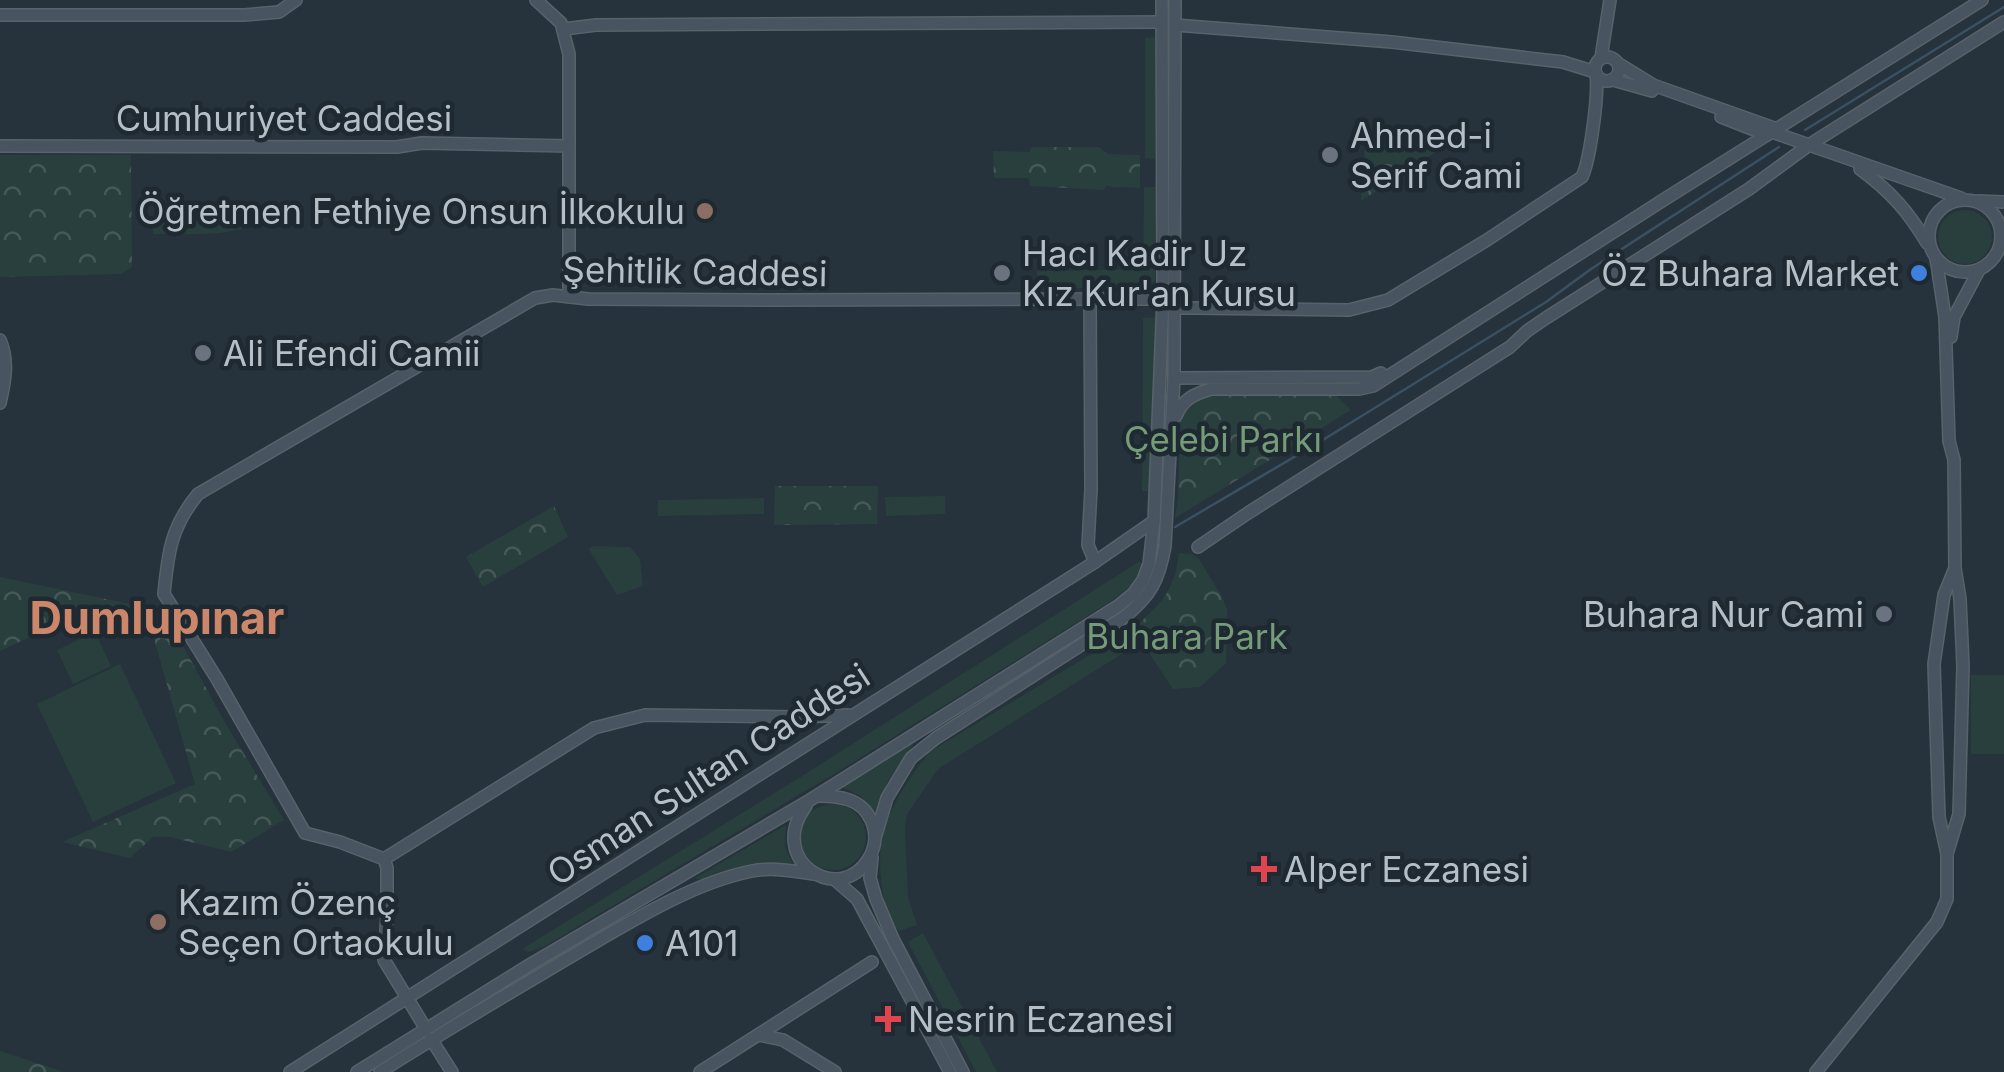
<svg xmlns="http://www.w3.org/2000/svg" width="2004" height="1072" font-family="Inter,sans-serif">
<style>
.green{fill:#293f3d}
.forest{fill:url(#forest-crowns)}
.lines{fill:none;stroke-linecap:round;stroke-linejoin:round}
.stream{stroke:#3b5162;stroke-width:2.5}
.secondary-casing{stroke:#58626a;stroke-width:14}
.secondary{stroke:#48545f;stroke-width:11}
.worship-dot{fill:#6b7280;stroke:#1f2931;stroke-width:4}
.education-dot{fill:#8d6e63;stroke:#1f2931;stroke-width:4}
.shop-dot{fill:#3f7fe0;stroke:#1f2931;stroke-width:4}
.health-dot{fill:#e0444e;stroke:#1f2931;stroke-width:4}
.labels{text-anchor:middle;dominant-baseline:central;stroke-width:9;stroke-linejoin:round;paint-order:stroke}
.street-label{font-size:35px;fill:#b5bfc7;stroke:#1f2931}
.poi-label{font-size:35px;fill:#b5bfc7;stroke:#1f2931;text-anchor:start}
.park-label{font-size:35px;fill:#759b79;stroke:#1f2931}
.district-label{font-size:45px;font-weight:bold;fill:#cc876b;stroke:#1f2931}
</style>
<defs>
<pattern id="forest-crowns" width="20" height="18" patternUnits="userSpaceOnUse" patternTransform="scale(2.5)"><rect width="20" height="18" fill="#293f3d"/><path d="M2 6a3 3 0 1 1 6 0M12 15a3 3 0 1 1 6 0" fill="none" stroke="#465958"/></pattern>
</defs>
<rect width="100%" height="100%" fill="#26323c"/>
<g class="green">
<path d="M1155,37V159L1145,158V38Z"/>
<path d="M1144,187H1156L1155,280L1149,286L1141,287L1037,289V271L1143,269Z"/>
<circle cx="1965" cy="237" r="27"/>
<path d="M153,220H262C231,239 188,233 153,234Z"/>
<path d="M1157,317L1151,491H1142L1143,318Z"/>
<path d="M945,496V514L886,516L885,497Z"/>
<path d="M764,498V514L658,516V500Z"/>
<path d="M595,546L630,547L640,559L643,586L617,595L591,553L589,548Z"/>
<path d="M1140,561L1144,567L1129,590L839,771L545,946L529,952L522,949L802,776Z"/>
<path d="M1131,630L1138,644L938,769L907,814L905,829L908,897L917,925L899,931C888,919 884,903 882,887C880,873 879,855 882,840C887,811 911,773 931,751Z"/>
<path d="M95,632L111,666L73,684L57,650Z"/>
<path d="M120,664L176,783L93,822L37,704Z"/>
<rect x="1971" y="675" width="33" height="79"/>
<path d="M911,743L913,745L888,781L875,815L861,796L841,787Z"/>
<circle cx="833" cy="837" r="33"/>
<path d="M786,825L785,847L793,864C762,862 730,867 703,880L695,878Z"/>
<path d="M923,933L997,1072H976L908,942Z"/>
</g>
<g class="forest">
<path d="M1366,135L1451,142L1361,201Z"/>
<path d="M1031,147H1099L1108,154L1140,155V188L1106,186L1104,190L1030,186L1029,178H994L993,151L1030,152Z"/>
<path d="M0,155H131L132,267L121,274L0,277Z"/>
<path d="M1336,395L1351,410L1175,518L1178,497L1180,420L1193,404L1205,396Z"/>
<path d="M775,486H878L877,524L774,525Z"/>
<path d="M554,506L568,537L483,587L466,557Z"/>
<path d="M1179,553L1192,554L1199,559L1222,597L1227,610L1226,663L1200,687L1173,689L1133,629C1161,603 1174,593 1179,553Z"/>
<path d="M0,577L164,611L224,721L284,820L231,852L170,837H153L130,858L62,842L195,784L153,635L100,620L28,638L0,651Z"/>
<path d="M0,1051L64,1072H0Z"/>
</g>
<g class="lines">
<g class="stream">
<path d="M1805,130L2004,7"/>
<path d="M1175,527L1318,443L1546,302L1591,269L1779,147"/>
</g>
<defs>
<g id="secondary">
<path d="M536,0L561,23L569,54V297"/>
<path d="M0,15H244L279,12L296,0"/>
<path d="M1175,25L1392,42L1563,62L1595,72"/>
<path d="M564,29L596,25L1162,22"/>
<circle cx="1607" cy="69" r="12"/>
<path d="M1601,58L1610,0"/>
<path d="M1619,64L1653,85L1777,129"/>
<path d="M1613,80L1652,91"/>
<path d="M1721,117L1767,135"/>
<path d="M1772,132L1961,198"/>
<path d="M0,146L397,147L422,143L569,146"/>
<path d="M1860,169C1890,191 1908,211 1927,243"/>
<circle cx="1965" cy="236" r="36"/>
<path d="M1978,201L2004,202"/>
<path d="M1936,258L1945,317L1949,441L1954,460L1955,568L1960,599L1963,666L1959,814L1947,854"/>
<path d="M1090,299L1091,489L1088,545L1095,562"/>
<path d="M1951,337L1954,317L1979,270"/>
<path d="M0,340C9,361 5,381 0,403"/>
<path d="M1174,378L1372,377L1381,373"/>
<path d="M1176,416C1183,399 1194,394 1211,389H1359L1373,386L1668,197L1982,0"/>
<path d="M1198,547L1248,513L1510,347L1527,331L1546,318L1749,189L1809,145L2004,22"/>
<path d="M806,806C765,860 840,908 869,858C876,846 877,833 871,820C861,798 839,796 817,796"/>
<path d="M875,838L887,798L911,758L936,738L1123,618C1151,596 1159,580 1165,546L1174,378L1175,0"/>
<path d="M872,858L870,878L876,899L893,939L963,1072"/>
<path d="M384,859L594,728L645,715L803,717L848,715"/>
<path d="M834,879L857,899L950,1072"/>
<path d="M426,1029L384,960L387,915V868L384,859L340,842L305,833L217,679L164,594C168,552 171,527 198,494L535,298L553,295L588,299L778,300L1149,299H1163L1174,308H1193L1349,310L1388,300L1487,240L1582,177C1590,160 1599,94 1596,74"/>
<path d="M759,1035L783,1040L835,1072"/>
<path d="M431,1039L452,1072"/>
<path d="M290,1072L1095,562L1154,521"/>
<path d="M357,1072L531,964L810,800L1118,606L1133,594L1143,580L1149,564L1154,521L1163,299L1162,0"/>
<path d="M380,1072C441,1033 503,997 565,960C620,928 690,883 752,871C772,867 794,871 814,874"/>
<path d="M700,1072L872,962"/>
<path d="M1816,1072L1937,922L1947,899V854L1939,817L1934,664L1944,595L1955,568"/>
</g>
</defs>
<use href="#secondary" class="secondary-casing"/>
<use href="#secondary" class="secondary"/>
</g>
<g class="worship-dot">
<circle cx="1330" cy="155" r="10"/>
<circle cx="1002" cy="273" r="10"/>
<circle cx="203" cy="353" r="10"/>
<circle cx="1884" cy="614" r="10"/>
</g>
<g class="education-dot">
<circle cx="705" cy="211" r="10"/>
<circle cx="158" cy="922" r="10"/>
</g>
<g class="shop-dot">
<circle cx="1919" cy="273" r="10"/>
<circle cx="645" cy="943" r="10"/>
</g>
<g class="health-dot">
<path d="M1259 854h10v10h10v10h-10v10h-10v-10h-10v-10h10z"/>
<path d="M883 1004h10v10h10v10h-10v10h-10v-10h-10v-10h10z"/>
</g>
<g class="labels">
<g class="street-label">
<text x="284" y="118">Cumhuriyet Caddesi</text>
<text transform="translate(695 271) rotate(1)">Şehitlik Caddesi</text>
<text transform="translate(708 774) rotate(-33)">Osman Sultan Caddesi</text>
</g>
<g class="poi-label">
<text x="1350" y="135">Ahmed-i<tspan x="1350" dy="40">Serif Cami</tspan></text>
<text x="685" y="211" text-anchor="end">Öğretmen Fethiye Onsun İlkokulu</text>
<text x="1022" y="253">Hacı Kadir Uz<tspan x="1022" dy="40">Kız Kur'an Kursu</tspan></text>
<text x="1899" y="273" text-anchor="end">Öz Buhara Market</text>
<text x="223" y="353">Ali Efendi Camii</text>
<text x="1864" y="614" text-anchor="end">Buhara Nur Cami</text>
<text x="1284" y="869">Alper Eczanesi</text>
<text x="178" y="902">Kazım Özenç<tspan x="178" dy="40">Seçen Ortaokulu</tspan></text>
<text x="665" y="943">A101</text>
<text x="908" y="1019">Nesrin Eczanesi</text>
</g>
<g class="park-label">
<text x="1223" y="439">Çelebi Parkı</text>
<text x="1187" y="636">Buhara Park</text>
</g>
<g class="district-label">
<text x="157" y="617">Dumlupınar</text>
</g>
</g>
</svg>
